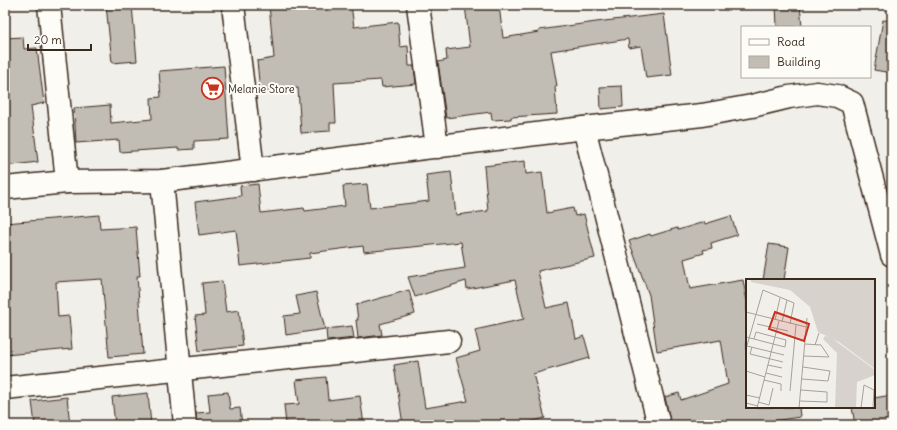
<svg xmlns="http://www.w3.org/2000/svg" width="897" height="430" font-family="Delius,sans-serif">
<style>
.building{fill:#c1bcb4;stroke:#3b2a1e}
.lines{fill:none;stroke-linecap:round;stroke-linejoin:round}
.minor-casing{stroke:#3b2a1e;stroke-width:25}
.minor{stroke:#fdfcf7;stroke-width:22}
.labels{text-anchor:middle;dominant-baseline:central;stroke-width:4;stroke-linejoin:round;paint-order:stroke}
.poi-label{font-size:11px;fill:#3b2a1e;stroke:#fdfcf7;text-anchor:start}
.inset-road{fill:none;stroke:#a8a098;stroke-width:1}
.view{fill:#c8321e;fill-opacity:0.15;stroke:#c8321e;stroke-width:2}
.inset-edge{fill:none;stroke:#3b2a1e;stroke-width:2}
</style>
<rect width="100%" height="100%" fill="#f1efea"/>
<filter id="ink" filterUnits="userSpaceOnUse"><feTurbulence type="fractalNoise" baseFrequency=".025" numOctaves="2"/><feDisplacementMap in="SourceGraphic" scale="8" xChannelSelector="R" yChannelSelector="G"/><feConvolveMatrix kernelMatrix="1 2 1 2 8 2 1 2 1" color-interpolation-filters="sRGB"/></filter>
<g filter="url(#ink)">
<g class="building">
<path d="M106,5H132L137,61L112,63Z"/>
<path d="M269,5H310L311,9L351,5L354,27L398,22L400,47L408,46L409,66H414L416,84L382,87L381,80L334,83L336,123H330V131L301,133L298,88L260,92L257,61L274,58Z"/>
<path d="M465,5H499L503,38L539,32V30L596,22L664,14L672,75L646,78L641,46L629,48L628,39L551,51L557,86H555L557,114L511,117V119L492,120L491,112L446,118L438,62L447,60L446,50L470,47Z"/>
<path d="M776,5H800L802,27H777Z"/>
<path d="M883,20L892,21V73L874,70Z"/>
<path d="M23,37L24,49L37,48L44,103L31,106L38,162L5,166V38Z"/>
<path d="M224,66L229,139L194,141V149L178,150V148L120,152L119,140L76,143L74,108L110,105L111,123L152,119L151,98L161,97L159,71Z"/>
<path d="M622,86L623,107L601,109L600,87Z"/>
<path d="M525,161L526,174L542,172L547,213L573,208L575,216L584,214L595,258L538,271L546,308L569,303L576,339L584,336L590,358L533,374L545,418L518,425H403L394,365L418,361L425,408L468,401L456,358L480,351L475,330L524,319L515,280L467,289L466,281L415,297L408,277L465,268L461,242L364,252L363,246L310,253V258L240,266L236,230L199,235L195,202L241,196L240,186L258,184L261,213L304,208L305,211L345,206L343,186L367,184L370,208L429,201L426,175L451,172L456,215L488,211L484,166Z"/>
<path d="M99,215L100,229L136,227L140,276H137L143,354L109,357L102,279L56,282L58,317L69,316L72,349L5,355V223Z"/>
<path d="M731,216L737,235L711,243L712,248L703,250L704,253L684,259L690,289L743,280L747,302V407H799L800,417L745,425H671L665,397L679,393L681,400L728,384L721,340L657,351L649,295L629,241L650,234L651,236L677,228L678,230L704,222L705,224Z"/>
<path d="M769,244L789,247L784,280H763Z"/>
<path d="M222,281L226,312L239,310L243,346L199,351L195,316L205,315L202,283Z"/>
<path d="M409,290L415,314L380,324L382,335L358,338L356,320H358L356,305Z"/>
<path d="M316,292L325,329L286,335L284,316L300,314L296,296Z"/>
<path d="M352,326L354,338L327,341L326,329Z"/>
<path d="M326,377L328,400L360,396L364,425H286L284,405L299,404L296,380Z"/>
<path d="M228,392L230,409L240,408L242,425H197L196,413L210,412L208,394Z"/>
<path d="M148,393L151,425H115L112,397Z"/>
<path d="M892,395V425H855L852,407H874V398Z"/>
<path d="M67,397L70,425H35L32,401Z"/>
</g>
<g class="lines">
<defs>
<g id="minor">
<path d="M49,5L67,182"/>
<path d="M233,5L253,170"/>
<path d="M418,5L437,147"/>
<path d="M584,128L659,425"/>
<path d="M162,181L185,425"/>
<path d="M5,188L67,182L162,181L584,128L702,115L752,106L789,97L817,93L837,96L852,103L892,255"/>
<path d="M5,388L449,341"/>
</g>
</defs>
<use href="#minor" class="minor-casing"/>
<use href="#minor" class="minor"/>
</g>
</g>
<defs>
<symbol id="supermarket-ring" viewBox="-11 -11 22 22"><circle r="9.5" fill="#fdfcf7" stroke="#c8321e" stroke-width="1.5"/><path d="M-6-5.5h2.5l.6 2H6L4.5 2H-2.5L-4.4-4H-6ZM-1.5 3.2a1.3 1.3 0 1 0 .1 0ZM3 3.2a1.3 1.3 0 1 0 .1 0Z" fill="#c8321e"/></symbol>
</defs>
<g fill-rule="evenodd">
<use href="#supermarket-ring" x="200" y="76" width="25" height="25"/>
</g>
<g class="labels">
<g class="poi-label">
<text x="228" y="89">Melanie Store</text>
</g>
</g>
<g transform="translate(746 279)">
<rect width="129" height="129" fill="#f1efea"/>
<path d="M5,0H129V90L93,63L87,60L129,91V96L111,103L110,129H89L91,74L77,60L79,57L83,58L72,53L64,28L44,11L5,3Z" fill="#d7d2cc"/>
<path class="inset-road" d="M0,33L60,48M29,41L34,19M36,43L41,21M11,45L42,52M0,58L8,60L27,65L39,68L40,61L10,53L8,60M69,66L73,54M1,67L38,76M6,68L4,75L37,83M0,70L17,11L48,24L44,45M58,77L83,78L75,66L59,65M22,86L36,89M0,92L19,98M20,94L36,98M56,100L82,102L84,92L57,88M18,101L35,105V112M44,112L50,46M0,116L14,119M54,122L81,123V113L55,111M12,123L23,126L27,109M0,124L12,127M11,129L33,42M53,129L61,39M115,129L118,106L128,111L127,129"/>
<path class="view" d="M29,33L63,45L58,62L23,50Z"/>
<rect width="129" height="129" class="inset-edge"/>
</g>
<rect width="897" height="430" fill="none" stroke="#fdfcf7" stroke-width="20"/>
<rect x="10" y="10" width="877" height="410" fill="none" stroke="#3b2a1e" stroke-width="1.5" filter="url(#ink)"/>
<rect x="741" y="26" width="130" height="52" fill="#fdfcf7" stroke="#afa8a0"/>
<rect x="749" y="39" width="20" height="6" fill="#fdfcf7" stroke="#afa8a0"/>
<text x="777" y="46" font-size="12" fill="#3b2a1e">Road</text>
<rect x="749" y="56" width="20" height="12" fill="#c1bcb4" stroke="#afa8a0"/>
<text x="777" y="66" font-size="12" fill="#3b2a1e">Building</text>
<path d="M28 44v6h63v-6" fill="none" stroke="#3b2a1e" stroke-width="2"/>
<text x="34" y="44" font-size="12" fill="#3b2a1e" stroke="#fdfcf7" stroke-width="3" paint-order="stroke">20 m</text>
</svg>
